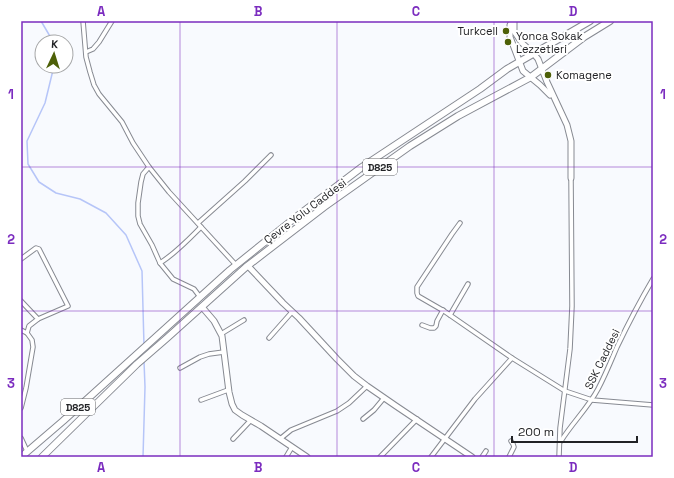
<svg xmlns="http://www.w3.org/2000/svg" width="674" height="478" font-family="'Space Grotesk',sans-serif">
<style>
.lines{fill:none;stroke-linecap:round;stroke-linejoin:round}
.stream{stroke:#b6c5f8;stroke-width:1.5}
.street-casing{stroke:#878a92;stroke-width:5.5}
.secondary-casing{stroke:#878a92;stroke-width:7}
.highway-casing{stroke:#878a92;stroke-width:8}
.street{stroke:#fff;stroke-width:3.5}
.secondary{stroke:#fff;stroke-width:5}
.highway{stroke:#fff;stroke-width:6}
.grid{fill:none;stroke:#7b2cbf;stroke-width:1;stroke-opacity:0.55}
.poi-dot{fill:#4d6007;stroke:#fff;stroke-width:1.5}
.labels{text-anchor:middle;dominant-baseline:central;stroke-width:4;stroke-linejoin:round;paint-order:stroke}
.shield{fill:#fff;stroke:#646466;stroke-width:1}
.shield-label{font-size:10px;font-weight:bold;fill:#212225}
.poi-label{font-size:11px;fill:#212225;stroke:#fff;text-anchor:start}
.street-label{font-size:11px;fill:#212225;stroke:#fff}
.neatline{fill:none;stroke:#7b2cbf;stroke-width:1.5}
.grid-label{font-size:13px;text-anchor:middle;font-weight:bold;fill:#7b2cbf}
</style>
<rect width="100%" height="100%" fill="#f8fafe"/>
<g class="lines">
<g class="stream">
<path d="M41,21L51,38L52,42"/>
<path d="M54,66L45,103L27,141L28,164L39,182L56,193L80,199L106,213L126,235L142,271L144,346"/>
<path d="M143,457L145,387L144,361"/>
</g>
<defs>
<g id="street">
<path d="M83,21L86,57L90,72L94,85L99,94L122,122L133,143L149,167L169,192L236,265"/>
<path d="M86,52L93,49L99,42L112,21"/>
<path d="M149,167L143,174L141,182L138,203V216L140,224L152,245L160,263L173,279L194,289L200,297"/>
<path d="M198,223L245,181L271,155"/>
<path d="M460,223L452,234L417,287V293L418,296L444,311L512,358L565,391L592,400L653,405"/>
<path d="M21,259L36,248L39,249L68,306L38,319"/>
<path d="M160,263C176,253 188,240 201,227"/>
<path d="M21,301L38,319L29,326L27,333L32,340L33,347L26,388L21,408"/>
<path d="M450,315L468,284"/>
<path d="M422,325L430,328H434L436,326L437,321L443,310"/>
<path d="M21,330L27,333"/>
<path d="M221,334L244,320"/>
<path d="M269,338L292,312"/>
<path d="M180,368L200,357L209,354L224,352"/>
<path d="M201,400L228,390"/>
<path d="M363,419L374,410L384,398"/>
<path d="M21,438L27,451"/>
<path d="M233,439L251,420"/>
<path d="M280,439L291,430L337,411L349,403L367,386"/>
<path d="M561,441C572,423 588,408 598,389C605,376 611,361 617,347C628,324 640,301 653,279"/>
<path d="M286,457L292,447"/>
<path d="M380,457L417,419"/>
<path d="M431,457L475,399L512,358"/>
<path d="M482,457L486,451"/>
<path d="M509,457L514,447L513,444L511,441"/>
<path d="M559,457L560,428L570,349L572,306L571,178"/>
</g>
<g id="secondary">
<path d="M512,21L510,25V37L523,71L540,85L550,95"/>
<path d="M514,21V31L522,43L533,53L538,59L547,82L567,125L571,141V178"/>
<path d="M248,266L283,303L299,318L337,359L354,376L367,386L396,406L472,457"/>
<path d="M202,307L214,321L222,336L229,392L232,404L235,410L242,415L261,426L307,457"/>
</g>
<g id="highway">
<path d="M21,457L63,421L230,270L291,221L362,167L480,89L507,69L590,21"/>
<path d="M42,457L137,364L167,338L246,267L324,207L410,146L458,116L531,77L584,37L610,21"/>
</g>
</defs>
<use href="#street" class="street-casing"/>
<use href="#secondary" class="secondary-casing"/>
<use href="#highway" class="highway-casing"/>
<use href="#street" class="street"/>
<use href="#secondary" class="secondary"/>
<use href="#highway" class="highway"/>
</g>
<path class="grid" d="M180,21V457M337,21V457M494,21V457M21,167H653M21,311H653"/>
<g class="poi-dot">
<circle cx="506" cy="31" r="4"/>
<circle cx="508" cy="42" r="4"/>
<circle cx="548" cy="75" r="4"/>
</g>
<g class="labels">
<g class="shield">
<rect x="363" y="159" width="34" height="16" rx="3"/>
<rect x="61" y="399" width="34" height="16" rx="3"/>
</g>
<g class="shield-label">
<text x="380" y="167">D825</text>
<text x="78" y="407">D825</text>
</g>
<g class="poi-label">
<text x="498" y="31" text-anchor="end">Turkcell</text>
<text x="516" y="36">Yonca Sokak<tspan x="516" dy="13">Lezzetleri</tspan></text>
<text x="556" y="75">Komagene</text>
</g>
<g class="street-label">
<text transform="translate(305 211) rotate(-37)">Çevre Yolu Caddesi</text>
<text transform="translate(602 359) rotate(-64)">SSK Caddesi</text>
</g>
</g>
<rect width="674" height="478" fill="none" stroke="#ffffff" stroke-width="44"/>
<g transform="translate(54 54) rotate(4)"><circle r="19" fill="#ffffff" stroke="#a6a7a8"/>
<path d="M0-3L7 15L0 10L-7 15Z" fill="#4d6007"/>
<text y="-6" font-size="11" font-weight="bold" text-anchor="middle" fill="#212225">K</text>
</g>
<path d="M512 436v6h125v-6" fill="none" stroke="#212225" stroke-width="2"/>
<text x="518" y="436" font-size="12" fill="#212225" stroke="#ffffff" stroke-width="3" paint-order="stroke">200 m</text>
<rect x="22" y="22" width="630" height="434" class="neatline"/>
<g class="grid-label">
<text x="101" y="16">A</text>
<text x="258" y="16">B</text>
<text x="416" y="16">C</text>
<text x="573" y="16">D</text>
<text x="11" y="99">1</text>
<text x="663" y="99">1</text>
<text x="11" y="244">2</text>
<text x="663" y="244">2</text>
<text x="11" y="388">3</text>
<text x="663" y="388">3</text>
<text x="101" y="472">A</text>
<text x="258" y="472">B</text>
<text x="416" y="472">C</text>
<text x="573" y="472">D</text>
</g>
</svg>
